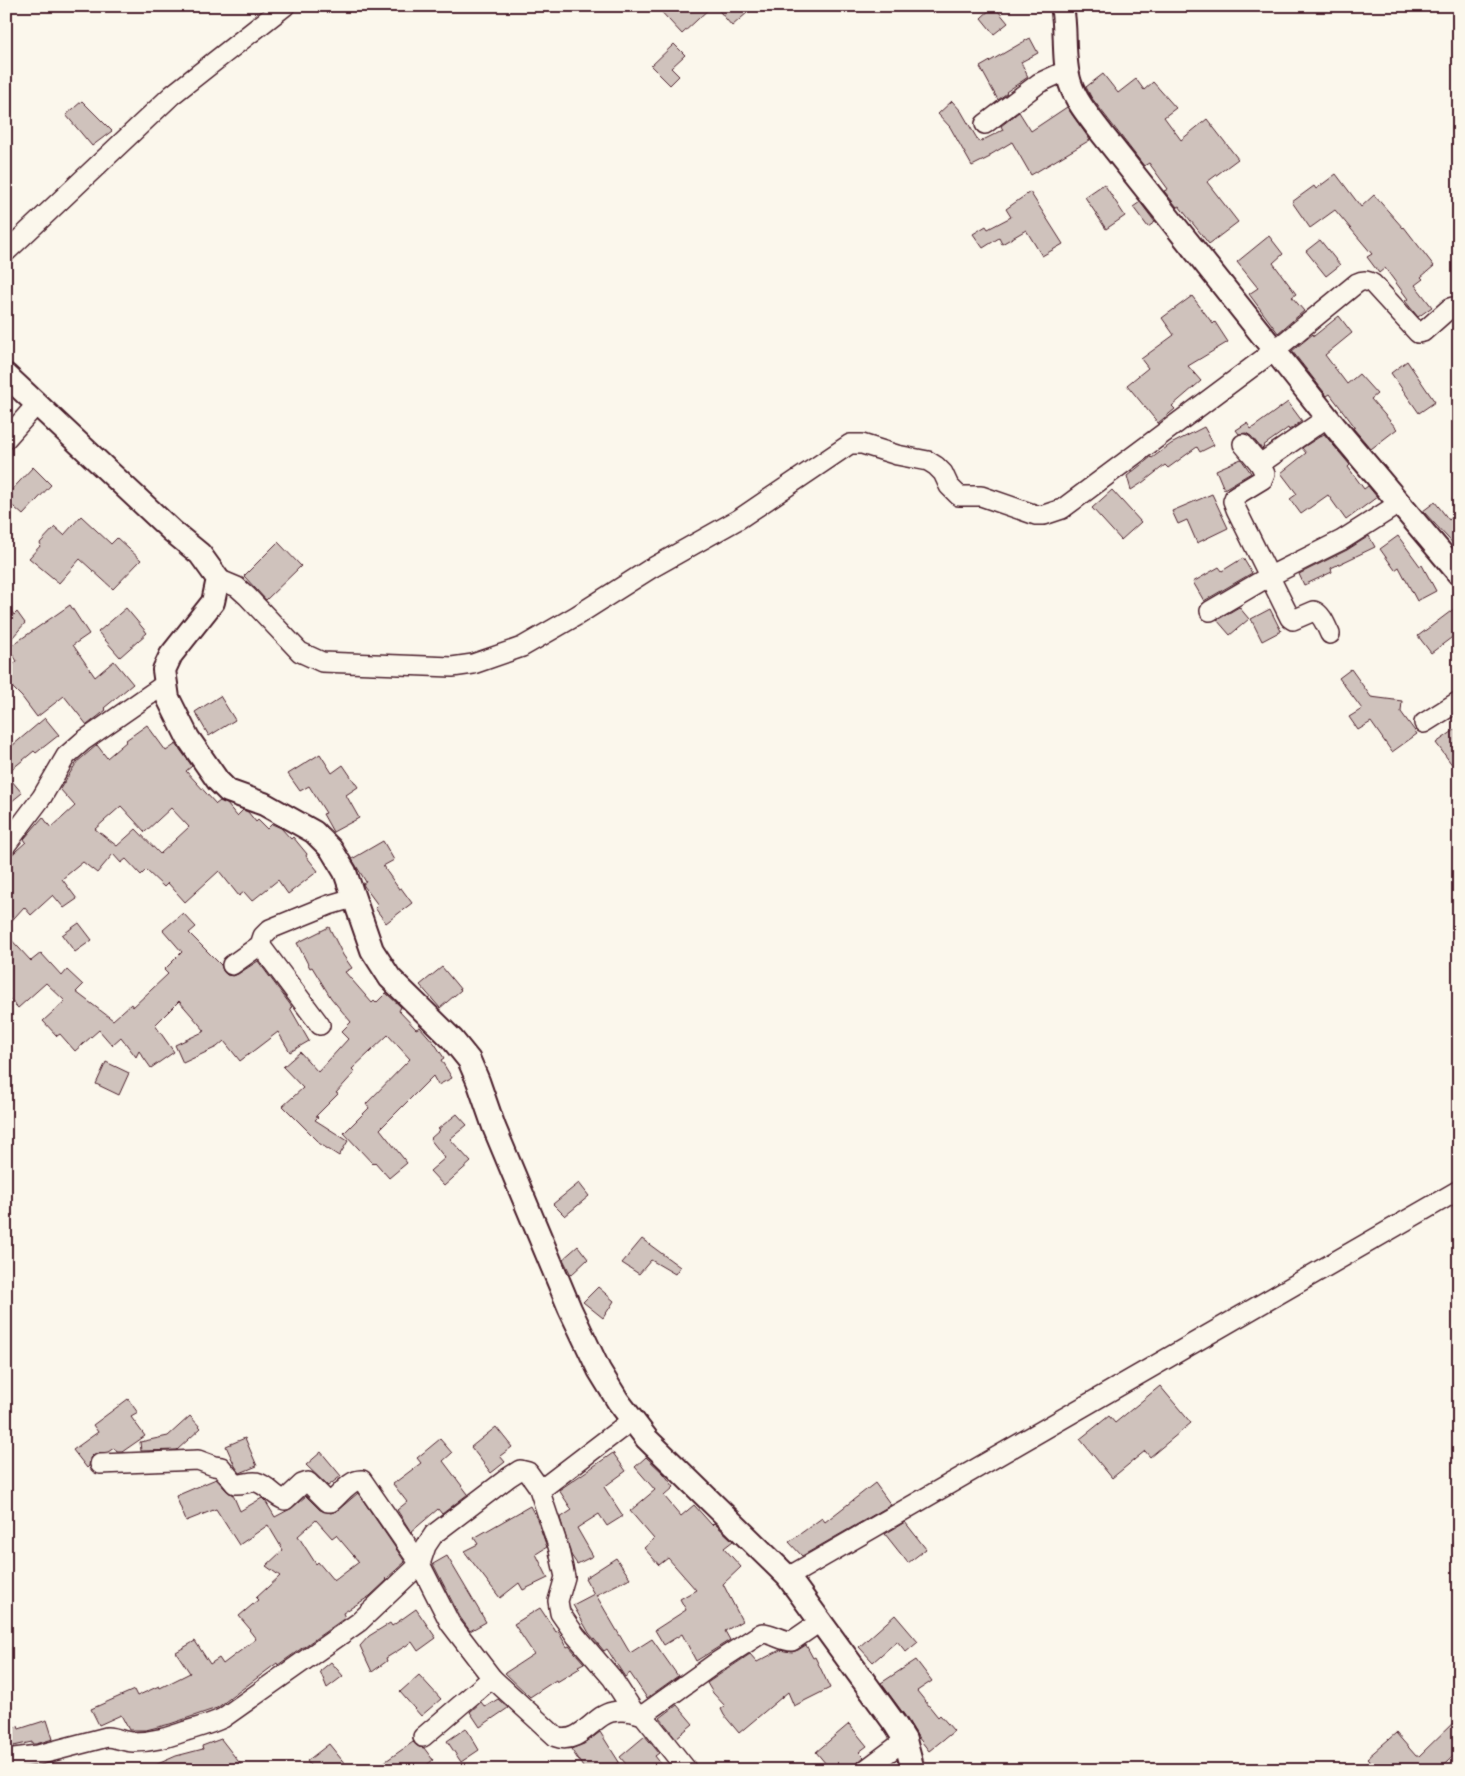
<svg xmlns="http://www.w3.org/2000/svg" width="1465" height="1776" font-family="Caveat,sans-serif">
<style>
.building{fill:#cfc2bc;stroke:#4a1f2b;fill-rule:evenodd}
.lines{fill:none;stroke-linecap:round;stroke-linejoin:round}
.minor-casing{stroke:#4a1f2b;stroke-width:22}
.tertiary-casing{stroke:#4a1f2b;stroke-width:26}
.minor{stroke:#fbf7ec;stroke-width:19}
.tertiary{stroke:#fbf7ec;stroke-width:22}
</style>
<rect width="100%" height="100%" fill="#fbf7ec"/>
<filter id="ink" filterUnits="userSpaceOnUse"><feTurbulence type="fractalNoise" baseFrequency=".02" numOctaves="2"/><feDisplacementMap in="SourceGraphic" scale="10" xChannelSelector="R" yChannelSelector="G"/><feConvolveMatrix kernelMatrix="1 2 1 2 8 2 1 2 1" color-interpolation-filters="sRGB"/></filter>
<g filter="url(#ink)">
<g class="building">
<path d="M656,6H712L682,34Z"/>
<path d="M715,6H755L732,26Z"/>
<path d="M994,6L1008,23L994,34L981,18Z"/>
<path d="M1030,38L1038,53L1021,62L1028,77L1006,92L1007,93L998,100L980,67Z"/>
<path d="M674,44L685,55L671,68L679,76L670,85L651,66Z"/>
<path d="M1103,74L1118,93L1136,79L1144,90L1153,82L1176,108L1164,117L1181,140L1207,119L1238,159L1207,182L1238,222L1209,244L1179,206L1177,207L1164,191L1168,189L1149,163L1144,166L1091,97L1086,87Z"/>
<path d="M82,101L112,131L92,146L66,115Z"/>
<path d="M952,101L961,111L979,142L1003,130L1001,126L1019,112L1031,131L1067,107L1090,140L1031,175L1012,142L990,155V157L972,166L950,127L938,114Z"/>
<path d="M1336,174L1361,207L1374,195L1403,228L1404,227L1434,266L1421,277L1423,279L1415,285L1432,307L1418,317L1405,301L1408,299L1385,268L1379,273L1367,257L1372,254L1335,210L1310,228L1292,202L1314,186L1316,189Z"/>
<path d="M1104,184L1125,216L1106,229L1085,197Z"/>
<path d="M1030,192L1063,244L1042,256L1026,230L1002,244L999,238L983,248L973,234L986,226L988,229L1011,217L1006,209Z"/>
<path d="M1140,202L1155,222L1148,227L1133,207Z"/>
<path d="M1269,236L1283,254L1273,263L1296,294L1292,297L1304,311L1278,333L1249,294L1258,288L1237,262Z"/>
<path d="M1320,240L1340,265L1326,276L1306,251Z"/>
<path d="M1192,296L1213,324L1215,322L1228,342L1188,366L1201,381L1172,406L1175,409L1158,423L1127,385L1148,368L1141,359L1174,335L1162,318Z"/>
<path d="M1339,316L1352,333L1325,355L1347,384L1359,374L1377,394L1371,399L1397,429L1371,449L1353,428L1355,427L1330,394L1327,396L1292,351L1313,334L1314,336Z"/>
<path d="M1407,361L1435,402L1419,413L1391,373Z"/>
<path d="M1288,402L1302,421L1289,430L1288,428L1263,446L1264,447L1262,449L1251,436L1246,433L1239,434L1236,430L1247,423L1251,429Z"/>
<path d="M1204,427L1214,445L1200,452L1197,447L1168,468L1165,465L1142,483L1131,490L1127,476L1151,457L1152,458L1171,444Z"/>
<path d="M1324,434L1350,465L1348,467L1364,489L1368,486L1377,497L1346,520L1328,495L1301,514L1290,499L1297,494L1281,473L1306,453L1302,448Z"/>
<path d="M1241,459L1251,473L1224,489L1216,470Z"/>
<path d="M33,467L51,485L23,515L6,500V496Z"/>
<path d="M1112,490L1141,522L1121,540L1092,508Z"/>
<path d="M1212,494L1228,528L1197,543L1187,520L1178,524L1172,511Z"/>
<path d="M1435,502L1449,520L1459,511V550L1423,511Z"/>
<path d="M81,516L111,544L117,538L141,560L113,589L80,559L59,583L29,558L41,545L40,543L55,527L64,535Z"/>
<path d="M1369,536L1375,547L1331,568L1332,572L1304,585L1299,574L1347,550Z"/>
<path d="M1398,536L1420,566L1422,565L1436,591L1417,601L1399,567L1395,570L1380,549Z"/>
<path d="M278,542L301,566L266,600L244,576Z"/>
<path d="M1243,558L1252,573L1204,601L1193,582L1219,567L1222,571Z"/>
<path d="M6,604L14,615L17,612L25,623L6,645Z"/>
<path d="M70,605L89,634L73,645L95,677L114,661L133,684L104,708L106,710L87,725L64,696L37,717L22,697L6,681V671L17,661L8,648Z"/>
<path d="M1459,605V632L1431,653L1418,636Z"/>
<path d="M1239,607L1249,619L1230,635L1217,620Z"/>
<path d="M126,608L147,633L120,657L98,632Z"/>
<path d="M1270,609L1281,631L1262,641L1251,619Z"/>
<path d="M1351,669L1371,697L1402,701L1401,712L1417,734L1392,752L1371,722L1358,730L1349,717L1362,709L1339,678Z"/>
<path d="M220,696L235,720L209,736L195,712Z"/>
<path d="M45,718L59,735L36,753L34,751L6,774V751Z"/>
<path d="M147,725L166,751L176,744L192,766L186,771L216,804L220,801L227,804L237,816L243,810L248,812L256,822L258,820L267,829L272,824L281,828L291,839L293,837L307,854L306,856L318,871L288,894L278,880L252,901L244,892L239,896L219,871L185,902L168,883L164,887L146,870L141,875L126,859L121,863L113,854L97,873L83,862L62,879L77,899L64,908L53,895L31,915L24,907L6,927V860L26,842L24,839L43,817L51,828L75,806L60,789L77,762L97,745L107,758L127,741L126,740ZM121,806L145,832L171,808L189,827L160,854L136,829L117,846L95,829Z"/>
<path d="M1459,727V774L1436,743Z"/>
<path d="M320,754L332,773L343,765L358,787L346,795L359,818L333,832L323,814L326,813L309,786L300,791L288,774Z"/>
<path d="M6,774L22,793L6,806Z"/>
<path d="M383,841L394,860L383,866L399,889L401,888L412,903L386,923L375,908L378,905L364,886L363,884L366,882L352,859Z"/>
<path d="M183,913L196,927L189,933L221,965L223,971L227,975L233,976L238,974L258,961L292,1007L290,1008L309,1041L290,1052L278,1032L240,1061L224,1041L217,1047L183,1063L175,1045L205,1031L179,1001L155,1025L174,1052L151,1068L139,1051L136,1057L121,1037L112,1045L99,1030L75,1051L60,1034L57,1036L43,1021L65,1001L46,983L18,1008L6,995V934L31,961L41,953L62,976L67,970L83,985L76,992L113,1020L131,1004L133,1007L168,974L164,970L182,952L163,930Z"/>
<path d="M79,923L92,940L75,952L62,935Z"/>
<path d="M329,927L343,955L352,968L345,972L372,1003L374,1001L376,1003L386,993L401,1007L399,1011L416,1029L420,1027L435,1044L444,1058L441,1060L452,1078L438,1085L433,1076L380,1129L407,1163L389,1178L375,1162L373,1164L344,1133L369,1108L366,1104L410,1059L388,1035L352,1069L355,1072L336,1093L338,1094L316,1116L318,1117L315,1120L348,1141L339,1156L317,1142L318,1141L283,1106L303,1088L283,1067L300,1052L318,1072L348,1039L341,1032L351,1022L331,998L312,967L310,968L297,943Z"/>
<path d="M442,967L461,990L440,1008L420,985Z"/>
<path d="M106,1062L129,1073L119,1095L96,1084Z"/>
<path d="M457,1114L467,1125L450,1139L471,1162L444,1186L430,1171L445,1158L430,1139L440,1130L438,1129Z"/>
<path d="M579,1183L589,1196L565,1216L553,1204Z"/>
<path d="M642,1239L680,1267L675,1274L651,1260L639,1274L622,1263Z"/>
<path d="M578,1246L588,1259L571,1275L563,1259Z"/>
<path d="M598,1287L614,1301L603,1318L583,1302Z"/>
<path d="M1160,1386L1191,1423L1150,1457L1145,1451L1112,1478L1080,1439L1109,1416L1115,1423Z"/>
<path d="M128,1399L138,1413L131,1417L145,1436L122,1452H117L114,1448L108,1452L94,1454L90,1458L89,1466L87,1468L73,1450L98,1432L93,1425Z"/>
<path d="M190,1416L201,1428L177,1450L141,1451L140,1442L168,1436Z"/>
<path d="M496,1427L512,1447L500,1456L505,1462L491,1473L471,1447Z"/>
<path d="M245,1438L257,1466L240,1473L235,1466L226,1446Z"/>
<path d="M440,1439L452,1453L443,1461L468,1494L442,1514L438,1509L411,1532L397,1510L407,1502L393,1484L421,1463L417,1458Z"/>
<path d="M321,1452L341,1476L328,1486L306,1465Z"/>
<path d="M613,1453L626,1471L604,1487L623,1516L607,1526L599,1514L577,1528L593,1556L577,1564L571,1555L560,1518L572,1510L559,1490Z"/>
<path d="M646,1457L664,1474L674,1487L664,1496L681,1516L694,1505L712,1525L714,1523L733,1541L724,1548L741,1567L723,1584L742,1621L725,1631L730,1640L696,1661L682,1634L664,1645L655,1630L686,1610L680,1599L696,1590L668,1558L659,1565L644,1548L654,1539L630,1511L655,1490L635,1467Z"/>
<path d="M216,1479L227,1491L233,1495L240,1511L262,1498L266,1502L275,1517L292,1508L306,1496L320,1510L331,1513L338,1510L358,1493L405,1562L386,1579L387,1580L370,1596L343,1613L345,1618L278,1665L277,1663L217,1708L170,1724L146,1730H129L121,1715L99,1725L91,1709L134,1690L137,1696L159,1686L160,1688L190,1673L176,1652L195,1641L210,1664L219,1658L223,1664L256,1639L249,1630L250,1629L239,1616L258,1600L256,1598L280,1576L266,1566L283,1550L268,1525L239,1545L216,1509L186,1521L176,1496ZM316,1520L332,1538L336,1535L359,1562L334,1581L318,1562L316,1564L298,1536Z"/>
<path d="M875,1483L891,1505L802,1556L789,1542L822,1518L825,1522Z"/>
<path d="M530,1506L537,1519L547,1547L536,1554L548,1578L523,1590L519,1583L500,1598L464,1551L478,1544L474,1538Z"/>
<path d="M905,1522L926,1549L908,1563L885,1534Z"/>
<path d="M447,1556L486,1622L470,1631L460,1617L433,1564Z"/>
<path d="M616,1558L630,1578L596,1595L630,1653L652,1639L678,1676L647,1698L630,1673L625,1677L607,1649L604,1651L589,1633L573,1605L594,1594L585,1578Z"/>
<path d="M540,1608L556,1632L558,1631L567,1647L569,1646L584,1663L578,1666L580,1668L557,1682L556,1680L530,1697L505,1673L534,1654L514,1624Z"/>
<path d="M416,1609L436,1638L418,1651L412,1642L386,1658L387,1661L372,1672L360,1646L369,1636L390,1623L392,1626Z"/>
<path d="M895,1615L918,1642L906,1652L897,1641L873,1662L859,1647Z"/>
<path d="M806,1645L813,1658L815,1657L830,1688L794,1706L788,1692L739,1733L724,1715L721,1709L725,1706L713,1693L707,1683L750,1654L757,1662L780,1650L792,1652L798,1650Z"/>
<path d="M916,1660L932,1681L917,1691L938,1717L940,1715L954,1731L929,1751L918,1737L906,1717L881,1683Z"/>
<path d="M331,1662L343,1676L327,1688L320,1671Z"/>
<path d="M419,1675L441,1699L421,1716L400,1692Z"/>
<path d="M498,1699L508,1708L480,1727L470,1712L481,1702L485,1707Z"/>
<path d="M677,1705L693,1724L676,1738L660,1718Z"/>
<path d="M1459,1717V1751L1438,1770H1378L1367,1758L1396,1733L1416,1756H1419Z"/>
<path d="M47,1720L53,1739L36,1744H32V1742L9,1747L6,1737V1730L18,1726L19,1729Z"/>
<path d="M849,1724L867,1746L859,1752L864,1757L855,1765L854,1770H831L816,1752Z"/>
<path d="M466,1728L479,1750L461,1762L447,1741Z"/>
<path d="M600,1732L619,1762L607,1770H585L571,1749L584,1744Z"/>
<path d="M645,1736L659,1753L655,1756L666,1770H631L620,1757Z"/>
<path d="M221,1739L245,1770H144L176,1756L203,1749L202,1746Z"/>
<path d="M413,1742L419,1747L424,1748L433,1760L420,1770H373Z"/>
<path d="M329,1744L350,1770H313L307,1761Z"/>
</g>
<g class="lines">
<defs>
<g id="minor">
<path d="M985,124L1039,83L1067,70"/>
<path d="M6,252L172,95L285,6"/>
<path d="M6,439L37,404"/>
<path d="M1243,444L1260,464L1265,474L1263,479L1235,496L1233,501L1236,509L1290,618L1293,620L1314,611C1322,614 1326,626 1330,634"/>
<path d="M1260,464L1328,417"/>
<path d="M218,579L237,587L247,596L300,652L322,662L452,667L473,664L522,647L576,616L650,569L739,519L850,444H862L897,455L928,461L936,466L943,473L949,486L959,496H981L1036,515H1044L1062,509L1275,350L1357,283C1363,280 1367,280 1373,284L1418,333L1423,332L1450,308L1453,307L1459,309"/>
<path d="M1210,611L1268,577L1342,540L1400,503"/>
<path d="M1424,723L1459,701"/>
<path d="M6,845L42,797L66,756L83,741L165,684"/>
<path d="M260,945L320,1025"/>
<path d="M232,965L260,945L263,936L270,929L329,905L353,898"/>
<path d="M100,1464L198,1460L214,1466L221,1467L235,1484C242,1485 250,1481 256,1482C268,1485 274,1497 285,1500L302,1484L308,1482L328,1502H331C340,1495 350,1479 362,1480L420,1564L450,1623L492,1678L556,1737C579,1746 594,1715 612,1712C621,1710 634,1712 643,1715L687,1770"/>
<path d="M538,1486L558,1546L565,1577L558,1601L560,1613L576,1636L612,1678L634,1712"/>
<path d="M788,1577L1459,1190"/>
<path d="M643,1715L717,1662L762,1633C773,1633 781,1641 792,1641L821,1621"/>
<path d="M423,1737L492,1678"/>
<path d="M6,1759L38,1755L107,1737C116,1737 124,1742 133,1742C153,1742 169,1737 186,1731C199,1727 211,1724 223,1718L359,1622L420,1564L426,1546L434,1534L509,1477L520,1470L528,1472L538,1486L547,1485L632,1420"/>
<path d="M865,1770L905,1740"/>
</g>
<g id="tertiary">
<path d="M1062,6C1067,32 1062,58 1070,83C1076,102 1091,119 1103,135L1336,428L1459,574"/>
<path d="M6,375L172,531L200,554L218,579L213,602L171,655L164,670L168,698L188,738L218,781L228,791L264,804L314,832L331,849L345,872L372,950L390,978L452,1039L469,1060L478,1081L494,1127L570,1309L599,1370L618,1401L647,1439L788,1577L895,1724L905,1740L913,1770"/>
</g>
</defs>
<use href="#minor" class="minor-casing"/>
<use href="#tertiary" class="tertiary-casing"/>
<use href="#minor" class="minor"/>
<use href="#tertiary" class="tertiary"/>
</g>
</g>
<rect width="1465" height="1776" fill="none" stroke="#fbf7ec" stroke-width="25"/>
<rect x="12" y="12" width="1440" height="1751" fill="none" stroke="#4a1f2b" stroke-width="2" filter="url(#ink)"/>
</svg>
